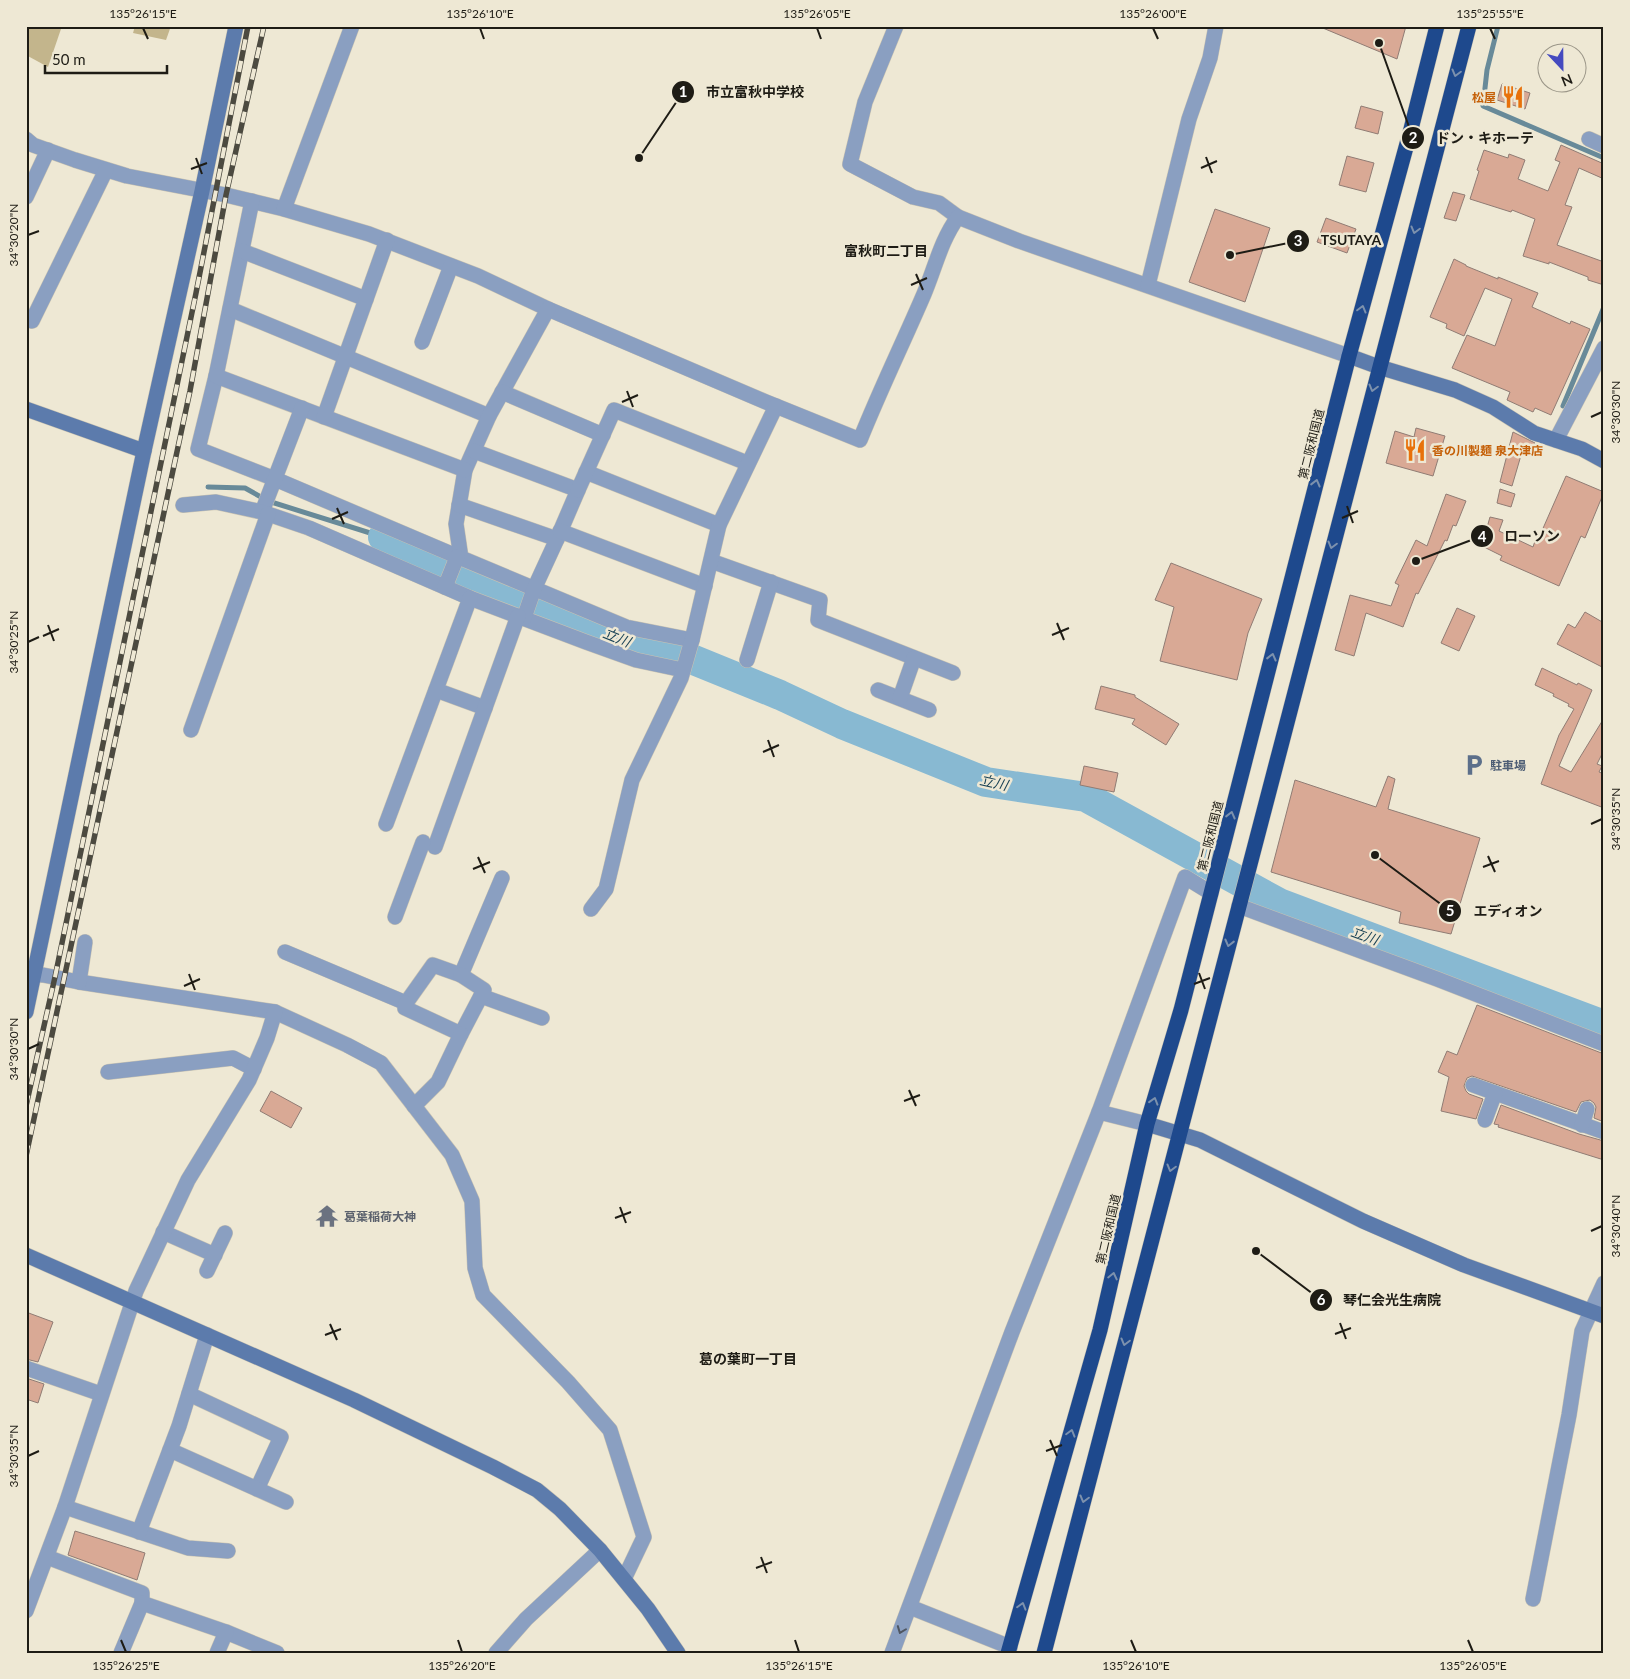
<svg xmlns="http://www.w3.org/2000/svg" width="1630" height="1679" font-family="Lato,'Noto Sans JP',sans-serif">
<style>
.green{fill:#c3b58c}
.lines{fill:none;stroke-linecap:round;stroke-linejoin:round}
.stream{stroke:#688a99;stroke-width:5}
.river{stroke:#88b9d2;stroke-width:30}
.building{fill:#d9a995;stroke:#907c74}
.street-casing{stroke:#c9c3b2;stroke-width:16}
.secondary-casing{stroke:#c9c3b2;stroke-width:16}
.highway-casing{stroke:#c9c3b2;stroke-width:16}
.street{stroke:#8a9fc1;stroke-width:15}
.secondary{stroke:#5c7bac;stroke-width:15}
.highway{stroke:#1e498d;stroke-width:15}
.rail-casing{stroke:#4c4a40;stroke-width:5.5}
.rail{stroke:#eee8d4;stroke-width:4;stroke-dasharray:11;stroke-linecap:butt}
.oneway{stroke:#7c91ad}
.oneway2{stroke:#4f5762}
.ticks{fill:none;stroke:#1e1c15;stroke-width:2}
.labels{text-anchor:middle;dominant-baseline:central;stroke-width:5;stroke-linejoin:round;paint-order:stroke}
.food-label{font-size:12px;font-weight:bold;fill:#c56008;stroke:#eee8d4;text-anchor:end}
.street-label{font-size:12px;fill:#1e1c15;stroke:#eee8d4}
.service-label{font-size:12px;font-weight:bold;fill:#4e5e75;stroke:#eee8d4;text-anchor:start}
.worship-label{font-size:12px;font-weight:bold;fill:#5b616d;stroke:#eee8d4;text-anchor:start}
.neighbourhood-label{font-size:14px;font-weight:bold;fill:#1e1c15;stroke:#eee8d4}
.water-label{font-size:14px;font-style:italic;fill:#194255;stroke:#eee8d4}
.leader{fill:none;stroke:#1e1c15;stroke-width:2}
.callout-dot{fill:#1e1c15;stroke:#eee8d4;stroke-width:2}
.mark-label{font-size:15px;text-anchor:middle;font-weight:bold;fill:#fff}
.callout-label{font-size:14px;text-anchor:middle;font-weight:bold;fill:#1e1c15;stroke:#eee8d4;stroke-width:5;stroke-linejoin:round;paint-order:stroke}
.neatline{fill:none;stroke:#1e1c15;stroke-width:2}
.ticks-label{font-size:12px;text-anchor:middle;fill:#1e1c15}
</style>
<rect width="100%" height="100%" fill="#eee8d4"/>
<g class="green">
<path d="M26,26H62L48,67L26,55Z"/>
<path d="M135,26H171L166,40L133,33Z"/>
</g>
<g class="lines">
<g class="stream">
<path d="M1498,26L1487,70L1483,106L1604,158"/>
<path d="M1563,406L1604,307"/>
<path d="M208,487L245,488L268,501L383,537"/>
</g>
<path class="river" d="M383,537L475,581L644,648L689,658L780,695L842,724L986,782L1086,797L1279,903L1604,1025"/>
</g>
<g class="building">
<path d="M1318,26H1406L1397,59Z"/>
<path d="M1502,84L1530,93L1525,109L1497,100Z"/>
<path d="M1361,106L1383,112L1378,134L1355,128Z"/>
<path d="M1561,145L1604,164V179L1579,168L1565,205L1572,207L1557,245L1604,262V285L1588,280V277L1549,262V264L1523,256L1535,219L1512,210L1511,212L1470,199L1479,171L1477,170L1484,150L1508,158L1509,154L1525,160L1518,179L1548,191L1560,162L1555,160Z"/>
<path d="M1347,156L1374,163L1366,192L1339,185Z"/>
<path d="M1453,192L1465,195L1456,221L1444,218Z"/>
<path d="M1215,209L1270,228L1245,302L1189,282Z"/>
<path d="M1326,218L1356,229L1347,253L1317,242Z"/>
<path d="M1454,259L1466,265V266L1498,279V277L1538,293L1532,307L1570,324L1571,321L1590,329L1551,415L1535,408L1533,412L1507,400L1510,392L1452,368L1467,335L1495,346L1512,299L1485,288L1464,336L1446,328L1447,324L1430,317Z"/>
<path d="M1416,428L1445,436L1433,476L1386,463L1395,431L1414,437Z"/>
<path d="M1513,432L1535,443L1531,455L1522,452L1512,486L1500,482Z"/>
<path d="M1566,476L1604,492L1585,538L1581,536L1559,586L1500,560L1502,556L1484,547L1491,532L1486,531L1490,517L1503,520L1499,531L1533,547L1535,541L1537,542Z"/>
<path d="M1500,489L1515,494L1511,507L1497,503Z"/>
<path d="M1446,494L1466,501L1456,526L1453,525L1447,541L1445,540L1418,594L1416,593L1403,627L1366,613L1354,656L1335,650L1350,595L1391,606L1399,585L1395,583L1416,540L1427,546Z"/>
<path d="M1171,563L1262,599L1248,633L1237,680L1160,661L1174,607L1155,600Z"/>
<path d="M1457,608L1475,616L1459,651L1441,643Z"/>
<path d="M1585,612L1604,623V668L1557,644L1568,624L1575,628Z"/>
<path d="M1542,668L1577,685L1578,683L1592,690L1559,766L1571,772L1604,718V750L1597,764L1602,766L1599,772L1604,774V808L1541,784L1559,735L1574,709L1568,706L1569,704L1553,696L1554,694L1535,685Z"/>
<path d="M1101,686L1135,695V697L1179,724L1166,745L1132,724L1135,719L1095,709Z"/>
<path d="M1084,766L1118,773L1114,792L1080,785Z"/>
<path d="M1388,776L1395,779L1388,809L1480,838L1451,934L1399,923L1401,912L1271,872L1295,780L1376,807Z"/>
<path d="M1477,1005L1604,1054V1122L1594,1118L1596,1107L1594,1103L1590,1100L1581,1102L1576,1112L1472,1076L1467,1078L1464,1086L1466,1091L1469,1094L1483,1099L1476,1119L1441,1111L1449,1077L1438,1072L1447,1051L1457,1055Z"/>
<path d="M271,1091L302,1108L291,1128L260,1111Z"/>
<path d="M1501,1105L1579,1134L1604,1141V1160L1498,1127L1499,1125L1494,1124Z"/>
<path d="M26,1312L53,1322L38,1362L26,1359Z"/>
<path d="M26,1378L44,1384L38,1403L26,1399Z"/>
<path d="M75,1531L145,1553L137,1580L68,1555Z"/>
</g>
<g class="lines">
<defs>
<g id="street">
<path d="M896,26L865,102L850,164L913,197L939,203L958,217"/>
<path d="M26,139L33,145L75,160L127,176L226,195L284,209L369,234L478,276L548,309L766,402L860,440C880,390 903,343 924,294C935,268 941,240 958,217L1019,241L1349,356"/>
<path d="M1589,139L1604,146"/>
<path d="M26,197L48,150"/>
<path d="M252,201L216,376L198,449L275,479L461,558"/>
<path d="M284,209L352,26"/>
<path d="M242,251L366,299"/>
<path d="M1148,285L1189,119L1210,58L1216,26"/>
<path d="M230,309L489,416"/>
<path d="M548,309L489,416L465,470L456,524L461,558L626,627L692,640"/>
<path d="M32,321L106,170"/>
<path d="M422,342L451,266"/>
<path d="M216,376L465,470"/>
<path d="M502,392L603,435"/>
<path d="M302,408L262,512L309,528L470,598L586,642L636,660L683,670"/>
<path d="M324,417L387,240"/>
<path d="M1556,440L1604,348"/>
<path d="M474,451L578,490L557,539"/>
<path d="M586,472L719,525"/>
<path d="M578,490L614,410L747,463"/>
<path d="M183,505L216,502L262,512"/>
<path d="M459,505L557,539L534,589L524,618"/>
<path d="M560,531L705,586"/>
<path d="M711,561L820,600L818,620L953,673"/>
<path d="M445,587L457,557"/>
<path d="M747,660L771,582"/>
<path d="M436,690L485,708"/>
<path d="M878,690L929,710"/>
<path d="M900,698L914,658"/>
<path d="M191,730L268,514"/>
<path d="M386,824L470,598"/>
<path d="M435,847L518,616"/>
<path d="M1239,906L1437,979L1604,1044"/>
<path d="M591,909L606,889L632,780L681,678L692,640L719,525L776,406"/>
<path d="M395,917L423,842"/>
<path d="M285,952L406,1003L433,965L461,975L502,878"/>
<path d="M26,974L43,975L79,982L275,1012L347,1045L381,1063L452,1155L472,1201L475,1268L483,1295L568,1382L610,1430L644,1537L624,1579"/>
<path d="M79,982L85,942"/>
<path d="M481,996L542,1018"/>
<path d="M406,1003L405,1008L461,1034L484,990L461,975"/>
<path d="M108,1072L233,1058L254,1069"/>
<path d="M1473,1085L1604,1132"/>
<path d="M414,1106L438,1082L461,1034"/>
<path d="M1099,1112L1185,877L1211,893"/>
<path d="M1485,1120L1495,1093"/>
<path d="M1582,1125L1587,1109"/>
<path d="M163,1232L215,1255"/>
<path d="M207,1271L225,1233"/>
<path d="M26,1368L101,1394"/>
<path d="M189,1394L281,1437L257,1489"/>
<path d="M170,1450L286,1502"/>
<path d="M65,1507L188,1548L228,1551"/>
<path d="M139,1532L179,1426L207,1335"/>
<path d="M47,1557L142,1593V1603"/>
<path d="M1533,1599L1569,1415L1582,1331L1604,1283"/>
<path d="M910,1607L1010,1647"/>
<path d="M26,1611L65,1507L136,1291L188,1180L249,1080L267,1038L275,1012"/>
<path d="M226,1632L277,1653"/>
<path d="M121,1653L142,1603L226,1632L217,1653"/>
<path d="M496,1653L526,1619L600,1550"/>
<path d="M892,1653L1012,1332L1099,1112L1147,1124"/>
</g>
<g id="secondary">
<path d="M1349,356L1379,367L1455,390L1493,407L1534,433L1582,449L1604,461"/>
<path d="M26,409L144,451"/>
<path d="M26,1012L144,451L202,191L236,26"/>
<path d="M1147,1124L1200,1140L1363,1221L1464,1265L1604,1316"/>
<path d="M26,1255L354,1400L493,1467L537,1490L560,1509L600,1550L648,1609L678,1653"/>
</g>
<g id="highway">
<path d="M1008,1653L1100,1330L1147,1124L1181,1010L1349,356L1411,129L1437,26"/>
<path d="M1044,1653L1469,26"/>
</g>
</defs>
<use href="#street" class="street-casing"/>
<use href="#secondary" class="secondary-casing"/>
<use href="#highway" class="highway-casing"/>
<use href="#street" class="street"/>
<use href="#secondary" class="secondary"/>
<use href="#highway" class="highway"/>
<defs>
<g id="rail">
<path d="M26,1106L55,977L196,293L248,26"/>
<path d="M26,1156L190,391L226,195L264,26"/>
</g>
</defs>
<use href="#rail" class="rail-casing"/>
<use href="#rail" class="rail"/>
</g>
<defs><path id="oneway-chevron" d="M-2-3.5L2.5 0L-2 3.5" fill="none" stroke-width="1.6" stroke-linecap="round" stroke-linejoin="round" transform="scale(1.25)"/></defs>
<g class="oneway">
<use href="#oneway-chevron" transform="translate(1456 73) rotate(105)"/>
<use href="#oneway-chevron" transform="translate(1415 230) rotate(105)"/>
<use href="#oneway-chevron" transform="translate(1362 309) rotate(-75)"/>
<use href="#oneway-chevron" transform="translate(1373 388) rotate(105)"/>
<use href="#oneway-chevron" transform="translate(1316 483) rotate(-76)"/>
<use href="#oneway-chevron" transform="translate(1332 545) rotate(105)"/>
<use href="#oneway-chevron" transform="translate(1272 657) rotate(-76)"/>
<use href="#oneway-chevron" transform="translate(1231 815) rotate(-76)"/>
<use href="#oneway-chevron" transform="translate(1229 943) rotate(104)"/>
<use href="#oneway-chevron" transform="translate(1154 1101) rotate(-73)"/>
<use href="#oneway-chevron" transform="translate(1171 1168) rotate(105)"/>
<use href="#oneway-chevron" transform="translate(1113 1276) rotate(-77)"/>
<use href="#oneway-chevron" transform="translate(1125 1342) rotate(105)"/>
<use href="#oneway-chevron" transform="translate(1071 1433) rotate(-74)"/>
<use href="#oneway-chevron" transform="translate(1084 1499) rotate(105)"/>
<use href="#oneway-chevron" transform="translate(1022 1606) rotate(-74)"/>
</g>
<use class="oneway2" href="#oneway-chevron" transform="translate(901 1630) rotate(111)"/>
<path class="ticks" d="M143,28L148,39M480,28L484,39M817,28L821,39M1153,28L1158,39M1490,28L1495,39M1206,157L1212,173M196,158L202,174M1201,168L1217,161M191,169L207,163M28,235L39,231M916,274L923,290M911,285L927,278M627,391L633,407M622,402L638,395M1591,417L1602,412M1347,506L1353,523M337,508L344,524M1342,518L1358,511M332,519L348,512M1057,623L1064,640M48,625L54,641M1052,635L1069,628M43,636L59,629M28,642L39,637M768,740L774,757M763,752L779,745M1591,824L1602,819M1488,856L1495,872M478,857L485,873M1483,867L1499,861M473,869L490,862M1199,973L1205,989M189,974L195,990M1194,984L1210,978M184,986L200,979M28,1049L39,1044M909,1090L916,1106M904,1101L920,1095M620,1207L626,1223M615,1218L631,1212M1591,1231L1602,1226M1340,1323L1346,1339M330,1324L337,1340M1335,1334L1351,1328M325,1335L341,1329M1050,1440L1057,1456M1046,1451L1062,1445M28,1456L39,1451M761,1557L767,1573M756,1568L772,1562M121,1640L126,1652M458,1640L462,1652M795,1640L799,1652M1131,1640L1136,1652M1468,1640L1473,1652"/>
<defs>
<symbol id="restaurant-bare" viewBox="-9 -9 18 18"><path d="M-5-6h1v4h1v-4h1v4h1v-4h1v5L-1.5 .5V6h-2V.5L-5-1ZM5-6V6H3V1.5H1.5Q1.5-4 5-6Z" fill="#e8710a" stroke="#eee8d4" stroke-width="2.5" paint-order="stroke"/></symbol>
<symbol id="parking-bare" viewBox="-9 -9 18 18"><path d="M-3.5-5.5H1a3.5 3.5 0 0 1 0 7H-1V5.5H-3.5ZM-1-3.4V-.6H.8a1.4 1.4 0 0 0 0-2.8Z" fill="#5c6f8a" stroke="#eee8d4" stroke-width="2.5" paint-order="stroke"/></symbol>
<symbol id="temple-bare" viewBox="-9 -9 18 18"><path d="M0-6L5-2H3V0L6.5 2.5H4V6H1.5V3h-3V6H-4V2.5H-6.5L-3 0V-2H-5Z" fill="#6b7280" stroke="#eee8d4" stroke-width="2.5" paint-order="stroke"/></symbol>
</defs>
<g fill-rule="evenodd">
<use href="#restaurant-bare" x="1497" y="81" width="32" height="32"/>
<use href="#restaurant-bare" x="1399" y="434" width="32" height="32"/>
<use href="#parking-bare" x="1458" y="749" width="32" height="32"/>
<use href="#temple-bare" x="311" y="1200" width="32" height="32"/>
</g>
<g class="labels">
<g class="food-label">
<text x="1496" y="97">松屋</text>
<text x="1432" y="450" text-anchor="start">香の川製麺 泉大津店</text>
</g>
<g class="street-label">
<text transform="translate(1311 444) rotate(-76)">第二阪和国道</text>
<text transform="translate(1210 836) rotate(-76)">第二阪和国道</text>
<text transform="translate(1108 1229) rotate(-77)">第二阪和国道</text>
</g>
<g class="service-label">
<text x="1490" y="765">駐車場</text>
</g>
<g class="worship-label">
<text x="344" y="1216">葛葉稲荷大神</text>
</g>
<g class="neighbourhood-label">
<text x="886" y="250">富秋町二丁目</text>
<text x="748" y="1358">葛の葉町一丁目</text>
</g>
<g class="water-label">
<text transform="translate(617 637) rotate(22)">立川</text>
<text transform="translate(994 782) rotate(13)">立川</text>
<text transform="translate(1365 935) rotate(20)">立川</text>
</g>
</g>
<path class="leader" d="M639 158L683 92M1379 43L1413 138M1230 255L1298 241M1416 561L1482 536M1375 855L1450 911M1256 1251L1321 1300"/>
<g class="callout-dot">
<circle cx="639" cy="158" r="5"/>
<circle cx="1379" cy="43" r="5"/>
<circle cx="1230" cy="255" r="5"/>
<circle cx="1416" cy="561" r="5"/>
<circle cx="1375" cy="855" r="5"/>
<circle cx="1256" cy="1251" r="5"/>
<circle cx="683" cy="92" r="12"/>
<circle cx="1413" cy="138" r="12"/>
<circle cx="1298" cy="241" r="12"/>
<circle cx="1482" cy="536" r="12"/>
<circle cx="1450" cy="911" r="12"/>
<circle cx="1321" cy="1300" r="12"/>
</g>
<g class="mark-label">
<text x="683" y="97">1</text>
<text x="1413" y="143">2</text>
<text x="1298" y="246">3</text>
<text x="1482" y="542">4</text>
<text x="1450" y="916">5</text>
<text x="1321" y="1305">6</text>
</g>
<g class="callout-label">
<text x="755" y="97">市立富秋中学校</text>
<text x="1485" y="143">ドン・キホーテ</text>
<text x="1351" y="245">TSUTAYA</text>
<text x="1532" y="541">ローソン</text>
<text x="1508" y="916">エディオン</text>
<text x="1392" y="1305">琴仁会光生病院</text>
</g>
<rect width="1630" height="1679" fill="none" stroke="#eee8d4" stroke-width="55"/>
<g transform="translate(1562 68) rotate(158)"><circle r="24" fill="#eee8d4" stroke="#9b9688"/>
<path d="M0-4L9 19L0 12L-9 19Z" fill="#454abf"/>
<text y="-8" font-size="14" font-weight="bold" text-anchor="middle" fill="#1e1c15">N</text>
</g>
<path d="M45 65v8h122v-8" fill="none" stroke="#1e1c15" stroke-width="2.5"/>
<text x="52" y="65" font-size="15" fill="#1e1c15" stroke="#eee8d4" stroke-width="4" paint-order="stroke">50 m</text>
<rect x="28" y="28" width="1574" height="1624" class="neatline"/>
<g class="ticks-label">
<text x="143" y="18">135°26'15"E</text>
<text x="480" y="18">135°26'10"E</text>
<text x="817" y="18">135°26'05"E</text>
<text x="1153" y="18">135°26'00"E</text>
<text x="1490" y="18">135°25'55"E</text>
<text transform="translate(14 235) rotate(-90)" y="4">34°30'20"N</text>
<text transform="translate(1616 412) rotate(-90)" y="4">34°30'30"N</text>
<text transform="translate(14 642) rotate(-90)" y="4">34°30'25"N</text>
<text transform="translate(1616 819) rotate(-90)" y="4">34°30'35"N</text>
<text transform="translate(14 1049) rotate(-90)" y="4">34°30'30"N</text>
<text transform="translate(1616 1226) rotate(-90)" y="4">34°30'40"N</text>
<text transform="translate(14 1456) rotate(-90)" y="4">34°30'35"N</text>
<text x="126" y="1670">135°26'25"E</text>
<text x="462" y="1670">135°26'20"E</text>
<text x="799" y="1670">135°26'15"E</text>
<text x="1136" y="1670">135°26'10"E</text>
<text x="1473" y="1670">135°26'05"E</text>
</g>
</svg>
